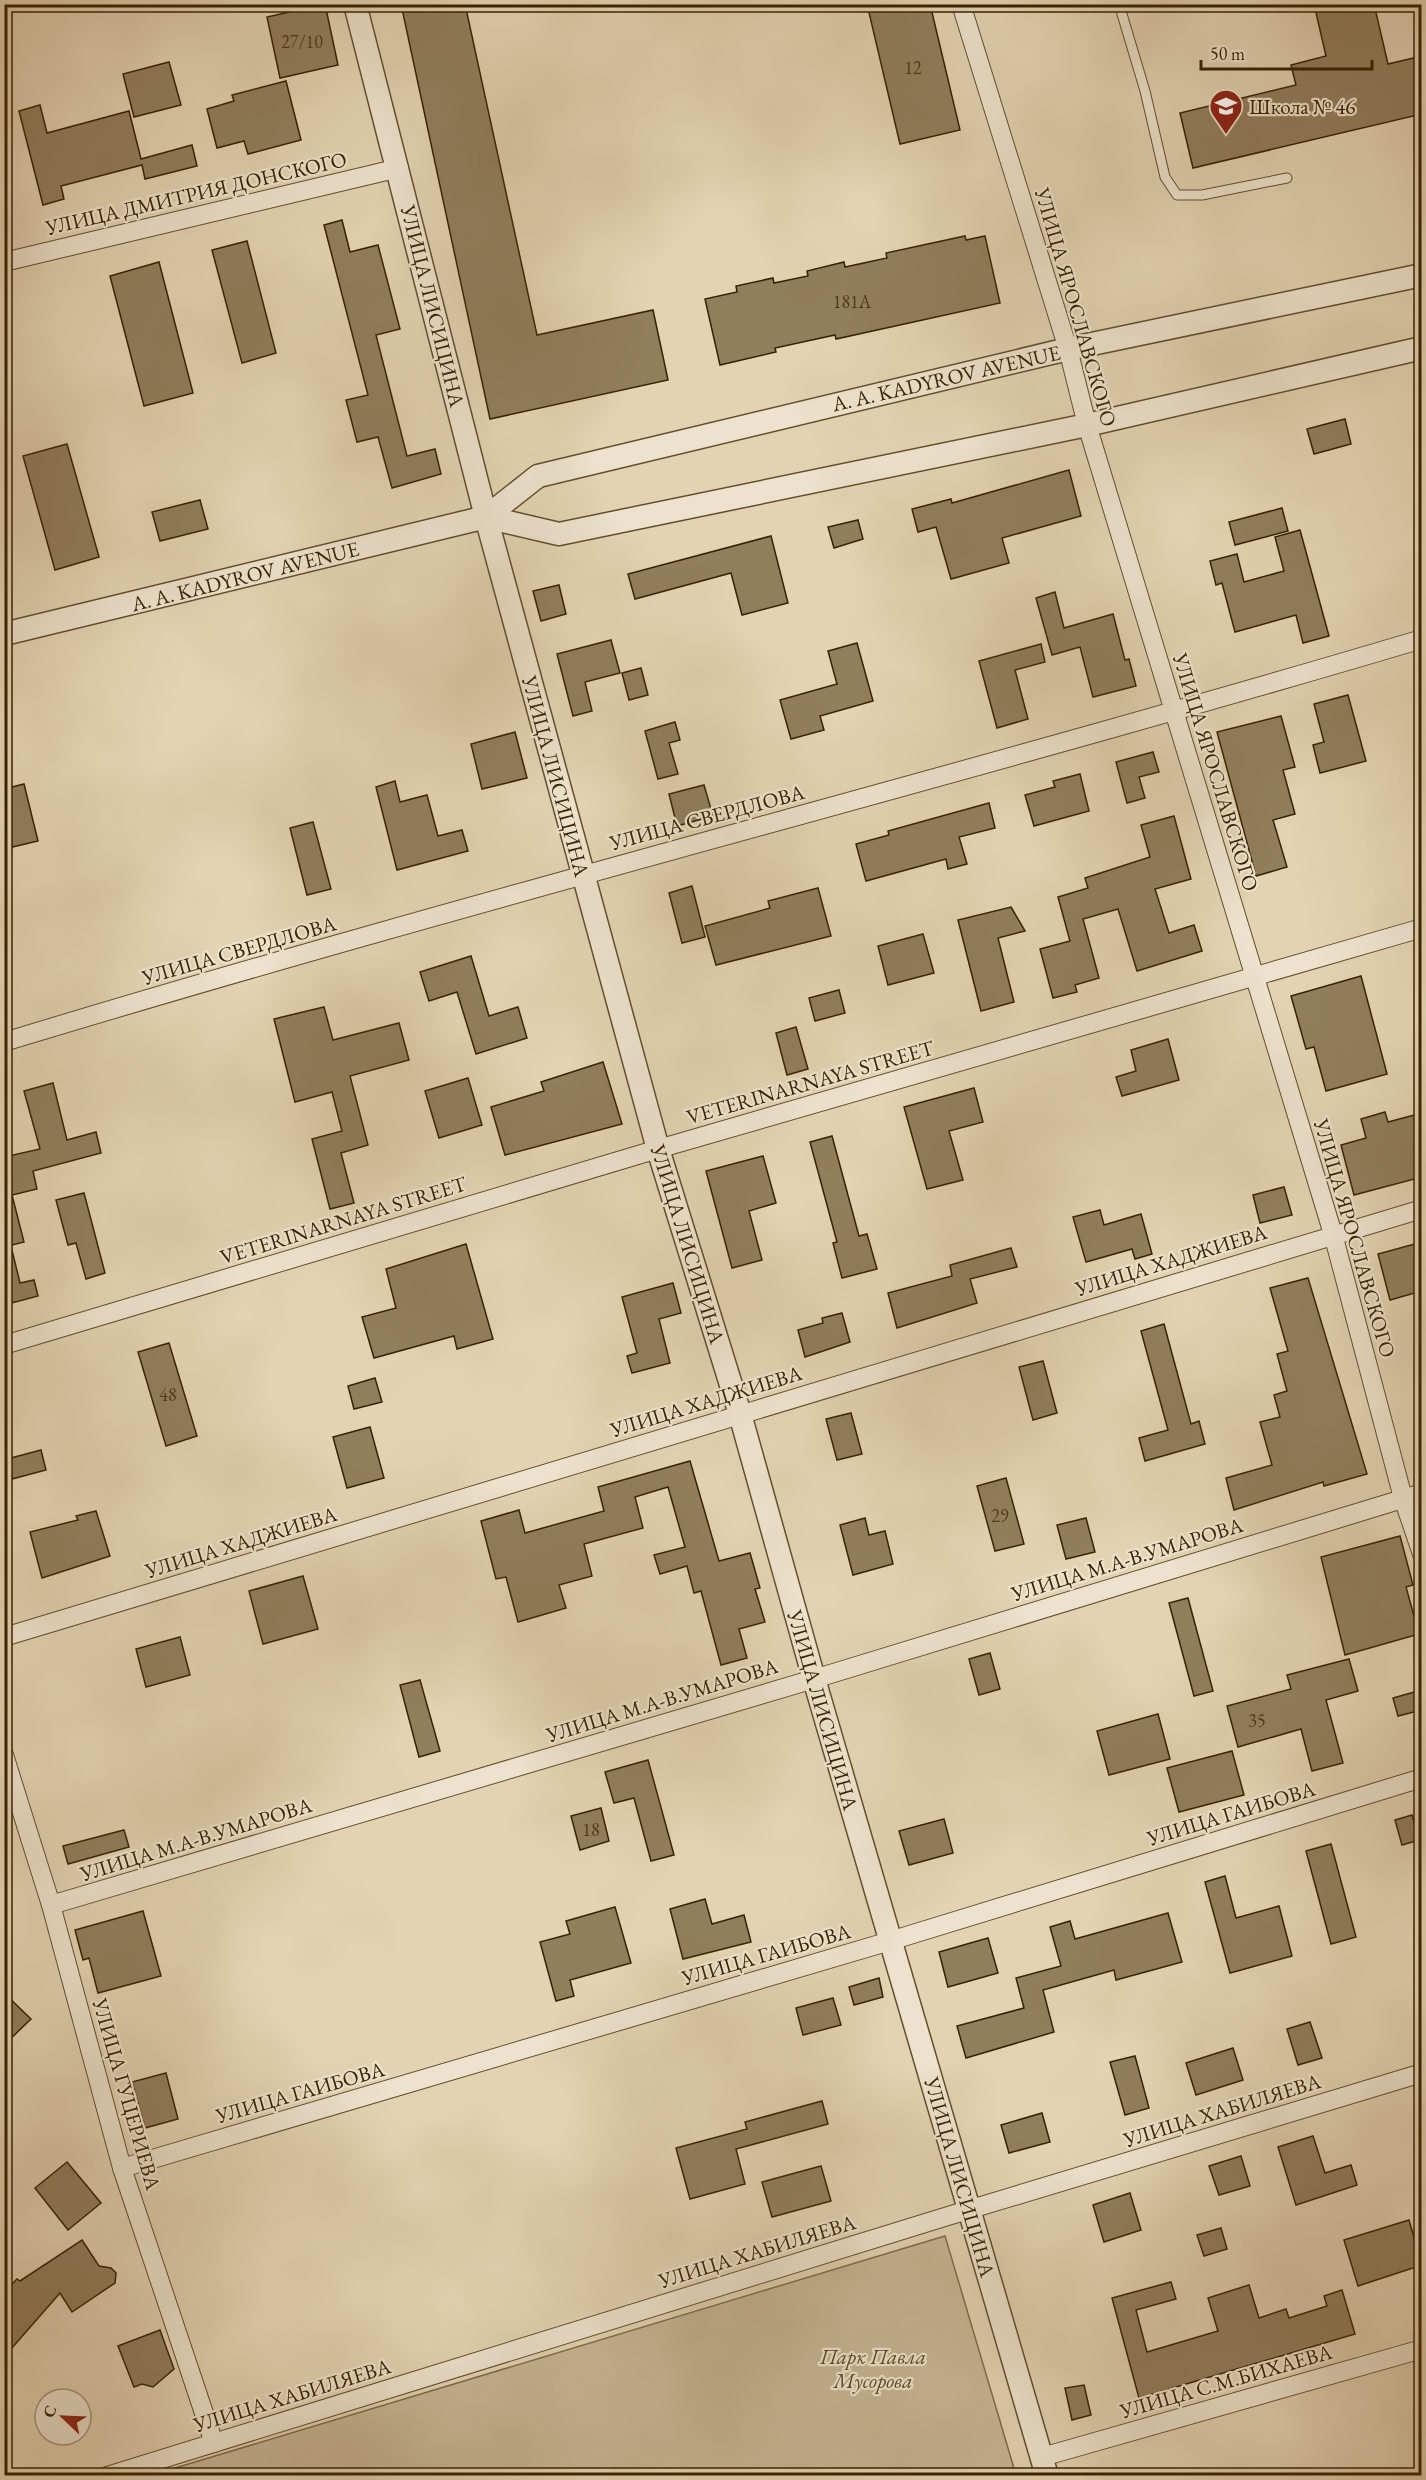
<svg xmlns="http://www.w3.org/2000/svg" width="1426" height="2480" font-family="'EB Garamond',serif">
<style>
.green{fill:#c6b594;stroke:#7f6c4a;stroke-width:1.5}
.building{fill:#917e5d;stroke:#382200;stroke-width:1.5}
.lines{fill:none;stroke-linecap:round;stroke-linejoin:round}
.service-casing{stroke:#634e2c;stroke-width:11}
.minor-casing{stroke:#634e2c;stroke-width:20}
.tertiary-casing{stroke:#634e2c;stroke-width:25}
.service{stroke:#ede2cd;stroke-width:9}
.minor{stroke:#ede2cd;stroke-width:18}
.tertiary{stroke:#ede2cd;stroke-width:22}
.labels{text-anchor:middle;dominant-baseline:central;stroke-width:4.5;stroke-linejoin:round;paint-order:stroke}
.number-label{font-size:18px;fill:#4e3917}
.poi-label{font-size:21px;fill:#382200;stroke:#ede2cd;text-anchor:start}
.street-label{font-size:21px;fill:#382200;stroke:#ede2cd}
.park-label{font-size:21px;font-style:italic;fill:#5c4725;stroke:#ede2cd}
</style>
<rect width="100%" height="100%" fill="#e3d3b2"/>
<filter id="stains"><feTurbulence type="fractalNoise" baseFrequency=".00333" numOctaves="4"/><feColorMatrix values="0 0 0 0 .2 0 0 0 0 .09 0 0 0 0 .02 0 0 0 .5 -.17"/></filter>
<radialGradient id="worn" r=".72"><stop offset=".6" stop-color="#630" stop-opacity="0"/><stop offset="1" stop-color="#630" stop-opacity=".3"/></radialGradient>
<path class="green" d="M945,2236L1016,2475H152Z"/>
<g class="building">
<path d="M325,4L338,65L280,78L267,17Z"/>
<path d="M401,4H465L537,335L653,310L668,380L490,419Z"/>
<path d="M867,4H930L960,130L900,144Z"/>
<path d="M1314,4H1374L1388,64L1422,56V114L1193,168L1180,113L1296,85L1291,65L1326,56Z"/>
<path d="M169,62L181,105L134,117L123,74Z"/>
<path d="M286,81L301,140L248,154L244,141L217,148L207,109L234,101L232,95Z"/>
<path d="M40,105L47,133L129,111L141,159L192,145L197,166L145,179L142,165L61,186L64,199L43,205L19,111Z"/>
<path d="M342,220L350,252L378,245L400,329L376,335L407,456L435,449L441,474L392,488L378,437L357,442L346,400L368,395L324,225Z"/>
<path d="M965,236L966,240L985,236L1000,303L836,339L835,335L775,348L776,352L720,365L705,299L737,292L736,286L773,278L774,283L808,276L807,271L844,262L845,267L887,258L886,253Z"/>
<path d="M247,241L276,353L242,363L212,250Z"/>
<path d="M159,262L193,393L144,406L110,276Z"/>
<path d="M1345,419L1351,444L1314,454L1307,429Z"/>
<path d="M67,444L99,557L55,570L23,456Z"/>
<path d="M1069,470L1081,516L1002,538L1009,563L951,579L936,527L918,532L912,509L951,499L952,503Z"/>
<path d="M200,500L208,529L160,541L152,512Z"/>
<path d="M1282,508L1288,531L1235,545L1229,522Z"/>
<path d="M858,520L863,539L834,548L828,527Z"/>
<path d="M1300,530L1329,636L1303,643L1296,615L1235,632L1222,583L1216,585L1210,561L1237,554L1244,582L1284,571L1275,537Z"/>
<path d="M771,536L788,603L742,615L731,573L635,599L628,574Z"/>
<path d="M559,585L566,614L541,621L533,591Z"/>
<path d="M1055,592L1064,628L1113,614L1125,660L1129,659L1136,686L1093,697L1080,647L1052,655L1036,598Z"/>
<path d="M611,640L620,673L585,682L592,711L573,716L557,654Z"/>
<path d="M857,643L873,701L820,716L824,730L791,739L780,700L837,684L828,651Z"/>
<path d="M1041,644L1045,662L1015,670L1028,719L997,728L979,661Z"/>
<path d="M641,668L648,695L629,700L622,673Z"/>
<path d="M1348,695L1366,761L1320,773L1313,745L1324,742L1314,704Z"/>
<path d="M1281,716L1295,767L1283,770L1295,814L1273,820L1287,867L1256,876L1217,732Z"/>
<path d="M675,722L680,740L669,743L678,774L658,779L645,731Z"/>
<path d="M515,732L527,778L482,789L471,744Z"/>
<path d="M1153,752L1159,772L1139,777L1145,798L1127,803L1116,762Z"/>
<path d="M1080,774L1089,811L1034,826L1025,795L1055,787L1053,781Z"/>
<path d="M395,781L400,802L427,795L438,836L462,830L468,851L397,870L376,787Z"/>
<path d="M24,784L38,841L4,849V789Z"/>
<path d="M704,785L713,816L677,826L669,794Z"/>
<path d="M989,803L995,828L959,837L967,864L948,869L946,859L866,881L856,844L889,835L888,831Z"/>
<path d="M1174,816L1191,879L1155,889L1169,933L1194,925L1202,951L1137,971L1118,909L1083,919L1099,978L1075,985L1077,992L1053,998L1040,949L1070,941L1058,897L1088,888L1085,878L1150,857L1141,825Z"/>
<path d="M313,822L331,889L307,895L290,828Z"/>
<path d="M692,886L705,937L682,943L669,893Z"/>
<path d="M818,888L831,936L716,965L705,926L770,908L768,901Z"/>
<path d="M1011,907L1025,931L998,938L1014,1002L981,1011L958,920Z"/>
<path d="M923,934L934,973L888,985L878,946Z"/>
<path d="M471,956L489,1016L518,1007L527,1038L476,1054L457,992L429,1001L420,972Z"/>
<path d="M1361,976L1387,1074L1326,1091L1314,1047L1306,1049L1291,996Z"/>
<path d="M839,990L845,1013L815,1021L809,998Z"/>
<path d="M324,1007L333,1040L399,1023L409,1060L350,1076L368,1145L341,1153L354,1203L330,1209L312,1139L342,1131L332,1092L295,1102L274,1019Z"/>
<path d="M796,1027L808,1069L787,1075L776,1033Z"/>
<path d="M1168,1039L1179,1080L1122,1096L1116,1077L1136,1071L1131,1050Z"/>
<path d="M603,1062L622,1124L505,1155L491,1107L544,1091L541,1082Z"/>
<path d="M468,1078L482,1125L439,1138L425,1091Z"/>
<path d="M53,1083L67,1140L96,1132L101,1153L33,1171L37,1189L12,1195L24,1242L4,1247V1157L40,1149L24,1091Z"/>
<path d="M974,1088L983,1122L949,1131L963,1180L927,1189L904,1107Z"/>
<path d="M1385,1112L1388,1122L1422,1113V1177L1354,1195L1341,1145L1366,1138L1361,1119Z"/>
<path d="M832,1136L859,1236L867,1234L877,1269L842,1278L833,1243L837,1242L810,1142Z"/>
<path d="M763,1156L776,1203L749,1211L762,1260L732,1268L706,1171Z"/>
<path d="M1284,1187L1292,1215L1260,1223L1253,1195Z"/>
<path d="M84,1193L105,1273L86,1279L76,1243L68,1245L56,1200Z"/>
<path d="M1100,1210L1104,1225L1141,1214L1152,1254L1135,1259L1132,1249L1086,1262L1073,1217Z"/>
<path d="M1422,1242V1291L1390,1300L1378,1254Z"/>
<path d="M466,1244L493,1339L457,1349L454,1336L374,1358L362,1317L396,1308L386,1269Z"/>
<path d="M11,1246L20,1283L34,1280L38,1296L4,1305V1247Z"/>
<path d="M1011,1248L1017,1267L970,1279L977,1303L897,1328L888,1293L952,1276L950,1265Z"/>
<path d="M1308,1278L1367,1474L1324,1486L1323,1482L1234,1510L1226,1478L1272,1465L1260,1422L1280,1417L1274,1395L1287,1391L1277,1354L1288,1351L1270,1288Z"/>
<path d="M673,1283L681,1313L659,1319L670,1363L632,1373L627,1356L637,1353L622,1297Z"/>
<path d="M842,1313L850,1342L805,1357L798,1330L823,1323L822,1318Z"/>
<path d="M1164,1324L1191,1424L1199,1421L1205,1444L1145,1461L1139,1438L1168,1430L1141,1331Z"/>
<path d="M169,1343L197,1436L166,1446L138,1352Z"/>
<path d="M1043,1361L1057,1413L1033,1420L1019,1367Z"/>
<path d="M375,1378L382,1402L354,1409L348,1386Z"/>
<path d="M851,1413L862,1454L837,1460L826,1419Z"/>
<path d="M370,1427L384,1478L347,1488L333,1437Z"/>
<path d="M41,1450L46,1470L12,1479L7,1459Z"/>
<path d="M690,1461L719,1561L750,1553L760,1588L755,1589L765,1622L739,1629L747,1658L721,1665L701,1591L694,1593L687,1566L660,1574L654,1555L685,1547L668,1487L635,1497L643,1528L584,1544L592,1576L559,1585L566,1608L518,1622L506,1577L496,1579L481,1521L519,1510L525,1533L604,1511L598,1487Z"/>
<path d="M1006,1478L1024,1544L995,1551L977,1486Z"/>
<path d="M96,1511L110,1556L42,1578L30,1532L78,1520L76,1516Z"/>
<path d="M865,1518L869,1535L885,1531L893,1564L853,1575L840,1525Z"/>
<path d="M1086,1518L1095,1552L1066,1559L1057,1525Z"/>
<path d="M1400,1536L1413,1585L1406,1587L1419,1634L1345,1655L1321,1557Z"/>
<path d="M303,1576L318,1629L263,1644L249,1591Z"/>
<path d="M1188,1598L1213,1691L1194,1696L1169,1603Z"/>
<path d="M180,1637L190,1675L146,1687L136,1649Z"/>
<path d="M990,1653L1000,1689L979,1695L969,1659Z"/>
<path d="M1349,1659L1358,1691L1326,1700L1343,1763L1312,1771L1301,1729L1238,1747L1227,1706L1291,1689L1287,1675Z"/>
<path d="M420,1680L440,1751L419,1757L400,1685Z"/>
<path d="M1418,1691L1422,1710L1398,1716L1393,1698Z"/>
<path d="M1158,1714L1170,1759L1109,1775L1097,1731Z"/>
<path d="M1232,1751L1244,1795L1179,1812L1167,1768Z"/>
<path d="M648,1760L674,1855L651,1861L634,1798L614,1803L605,1772Z"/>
<path d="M601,1808L609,1841L580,1850L571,1816Z"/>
<path d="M1412,1815L1419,1840L1402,1845L1395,1820Z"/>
<path d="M944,1819L953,1853L909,1865L899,1831Z"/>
<path d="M124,1830L129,1847L68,1864L63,1846Z"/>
<path d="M1331,1844L1356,1937L1331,1944L1306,1851Z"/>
<path d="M1225,1876L1236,1918L1279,1906L1292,1956L1230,1973L1205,1882Z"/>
<path d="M705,1899L712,1924L744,1915L751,1942L683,1959L670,1909Z"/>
<path d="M615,1907L631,1963L570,1980L574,1996L556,2001L540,1942L570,1934L566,1921Z"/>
<path d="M143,1911L161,1976L98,1993L89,1958L83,1960L75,1930Z"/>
<path d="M1168,1913L1182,1962L1116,1980L1114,1970L1043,1990L1054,2032L966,2058L957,2026L1024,2008L1016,1978L1061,1966L1050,1927L1070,1921L1075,1939Z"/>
<path d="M988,1938L998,1973L948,1987L939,1952Z"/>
<path d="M879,1978L883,1997L854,2005L849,1987Z"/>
<path d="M4,1993L31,2019L4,2045Z"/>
<path d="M833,1998L841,2025L803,2035L796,2008Z"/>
<path d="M1310,2022L1322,2058L1298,2065L1287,2029Z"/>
<path d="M1233,2048L1243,2080L1196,2095L1186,2063Z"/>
<path d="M1135,2056L1149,2108L1125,2115L1110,2062Z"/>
<path d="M166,2073L178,2119L145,2128L132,2082Z"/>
<path d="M822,2101L828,2124L736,2149L745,2184L690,2199L676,2148L747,2129L745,2122Z"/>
<path d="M1042,2113L1050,2142L1009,2153L1001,2125Z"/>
<path d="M1313,2136L1325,2173L1351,2165L1357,2185L1296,2205L1278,2147Z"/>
<path d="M1241,2156L1250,2186L1219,2195L1209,2166Z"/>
<path d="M67,2162L101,2203L68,2230L35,2188Z"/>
<path d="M821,2166L831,2201L772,2217L762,2182Z"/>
<path d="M1130,2193L1141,2230L1104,2242L1093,2205Z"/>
<path d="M1409,2220L1422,2265L1358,2286L1344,2240Z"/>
<path d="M1221,2228L1227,2249L1204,2256L1197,2235Z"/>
<path d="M82,2240L99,2266L111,2268L116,2273L115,2283L72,2312L60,2293L4,2357V2292L17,2279L20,2281Z"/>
<path d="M1171,2282L1176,2299L1136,2310L1147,2352L1218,2331L1208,2298L1249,2285L1259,2318L1286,2309L1289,2318L1327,2306L1324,2296L1342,2290L1355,2334L1139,2398L1112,2298Z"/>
<path d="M160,2330L174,2369L153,2387L142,2384L134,2387L118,2346Z"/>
<path d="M1084,2385L1091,2415L1072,2420L1065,2388Z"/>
</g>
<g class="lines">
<defs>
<path id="service" d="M1119,4L1145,91L1165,177L1177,195H1202L1287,178"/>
<g id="minor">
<path d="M961,4L1068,349L1087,425L1333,1234L1403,1498L1422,1554"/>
<path d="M4,262L399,168"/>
<path d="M4,1042C474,899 951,779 1422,639"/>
<path d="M4,1345L658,1149L1422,928"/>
<path d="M4,1637L1422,1209"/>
<path d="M4,1755L51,1905L122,2168L214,2443"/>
<path d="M51,1905L814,1679L1422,1493"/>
<path d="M122,2168L890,1941L1422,1778"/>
<path d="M1042,2457L1422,2349"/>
<path d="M107,2476L948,2216L1422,2073"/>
</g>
<g id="tertiary">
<path d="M355,4L486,517L658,1149L740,1414L814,1679L1047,2476"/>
<path d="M486,517L559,534L1087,425L1422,348"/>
<path d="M4,634L486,517L538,476L1068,349L1422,275"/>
</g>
</defs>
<use href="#service" class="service-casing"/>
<use href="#minor" class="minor-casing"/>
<use href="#tertiary" class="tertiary-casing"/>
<use href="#service" class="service"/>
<use href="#minor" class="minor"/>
<use href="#tertiary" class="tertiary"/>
</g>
<defs>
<symbol id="school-pin" viewBox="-11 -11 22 30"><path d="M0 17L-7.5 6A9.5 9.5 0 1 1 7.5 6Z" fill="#8f2418" stroke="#ede2cd"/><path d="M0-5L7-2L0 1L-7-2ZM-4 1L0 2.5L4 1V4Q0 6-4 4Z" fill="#fff"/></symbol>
</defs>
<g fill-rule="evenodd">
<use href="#school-pin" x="1207" y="87" width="38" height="52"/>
</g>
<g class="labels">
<g class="number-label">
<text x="302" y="41">27/10</text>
<text x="913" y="67">12</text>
<text x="852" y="301">181А</text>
<text x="168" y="1394">48</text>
<text x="1000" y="1515">29</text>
<text x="1257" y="1720">35</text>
<text x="591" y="1829">18</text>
</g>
<g class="poi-label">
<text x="1249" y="106">Школа № 46</text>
</g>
<g class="street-label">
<text transform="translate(196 193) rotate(-13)">УЛИЦА ДМИТРИЯ ДОНСКОГО</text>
<text transform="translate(433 306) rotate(76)">УЛИЦА ЛИСИЦИНА</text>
<text transform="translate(1076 307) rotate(74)">УЛИЦА ЯРОСЛАВСКОГО</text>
<text transform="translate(946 378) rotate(-13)">A. A. KADYROV AVENUE</text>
<text transform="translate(245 576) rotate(-14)">A. A. KADYROV AVENUE</text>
<text transform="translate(1216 772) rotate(73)">УЛИЦА ЯРОСЛАВСКОГО</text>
<text transform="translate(556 776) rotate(75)">УЛИЦА ЛИСИЦИНА</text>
<text transform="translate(707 817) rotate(-15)">УЛИЦА СВЕРДЛОВА</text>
<text transform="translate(239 950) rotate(-16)">УЛИЦА СВЕРДЛОВА</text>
<text transform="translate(810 1082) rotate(-16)">VETERINARNAYA STREET</text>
<text transform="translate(343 1220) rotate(-17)">VETERINARNAYA STREET</text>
<text transform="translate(1355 1238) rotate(74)">УЛИЦА ЯРОСЛАВСКОГО</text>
<text transform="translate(688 1244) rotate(73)">УЛИЦА ЛИСИЦИНА</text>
<text transform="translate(1171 1260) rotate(-17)">УЛИЦА ХАДЖИЕВА</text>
<text transform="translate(706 1401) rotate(-17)">УЛИЦА ХАДЖИЕВА</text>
<text transform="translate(241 1542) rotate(-17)">УЛИЦА ХАДЖИЕВА</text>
<text transform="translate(1127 1559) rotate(-17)">УЛИЦА М.А-В.УМАРОВА</text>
<text transform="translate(662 1700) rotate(-17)">УЛИЦА М.А-В.УМАРОВА</text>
<text transform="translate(823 1710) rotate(74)">УЛИЦА ЛИСИЦИНА</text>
<text transform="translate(1231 1813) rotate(-17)">УЛИЦА ГАИБОВА</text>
<text transform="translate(196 1839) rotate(-17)">УЛИЦА М.А-В.УМАРОВА</text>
<text transform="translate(766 1954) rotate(-16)">УЛИЦА ГАИБОВА</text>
<text transform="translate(300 2092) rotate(-16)">УЛИЦА ГАИБОВА</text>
<text transform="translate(127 2094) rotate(74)">УЛИЦА ГУЦЕРИЕВА</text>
<text transform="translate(1222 2110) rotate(-17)">УЛИЦА ХАБИЛЯЕВА</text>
<text transform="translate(960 2177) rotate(74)">УЛИЦА ЛИСИЦИНА</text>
<text transform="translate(757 2251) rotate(-17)">УЛИЦА ХАБИЛЯЕВА</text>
<text transform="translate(1226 2381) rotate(-16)">УЛИЦА С.М.БИХАЕВА</text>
<text transform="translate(292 2395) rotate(-17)">УЛИЦА ХАБИЛЯЕВА</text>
</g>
<g class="park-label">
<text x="873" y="2356">Парк Павла<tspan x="873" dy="24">Мусорова</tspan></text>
</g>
</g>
<rect width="1426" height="2480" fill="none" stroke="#e3d3b2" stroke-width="24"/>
<rect x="6" y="6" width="1414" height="2468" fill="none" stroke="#382200" stroke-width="3"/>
<rect x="12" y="12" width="1402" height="2456" fill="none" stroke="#382200" stroke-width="1.5"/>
<g transform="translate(63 2417) rotate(293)"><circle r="28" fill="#ede2cd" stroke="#a5957b" stroke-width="1.5"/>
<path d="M0-4.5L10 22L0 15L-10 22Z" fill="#8f2418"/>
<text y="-9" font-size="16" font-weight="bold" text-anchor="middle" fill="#382200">С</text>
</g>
<path d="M1201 60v9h171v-9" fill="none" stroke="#382200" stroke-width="3"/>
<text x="1210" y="60" font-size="18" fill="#382200" stroke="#ede2cd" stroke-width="4.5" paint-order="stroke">50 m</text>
<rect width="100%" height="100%" filter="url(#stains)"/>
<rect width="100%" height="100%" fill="url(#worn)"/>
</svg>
